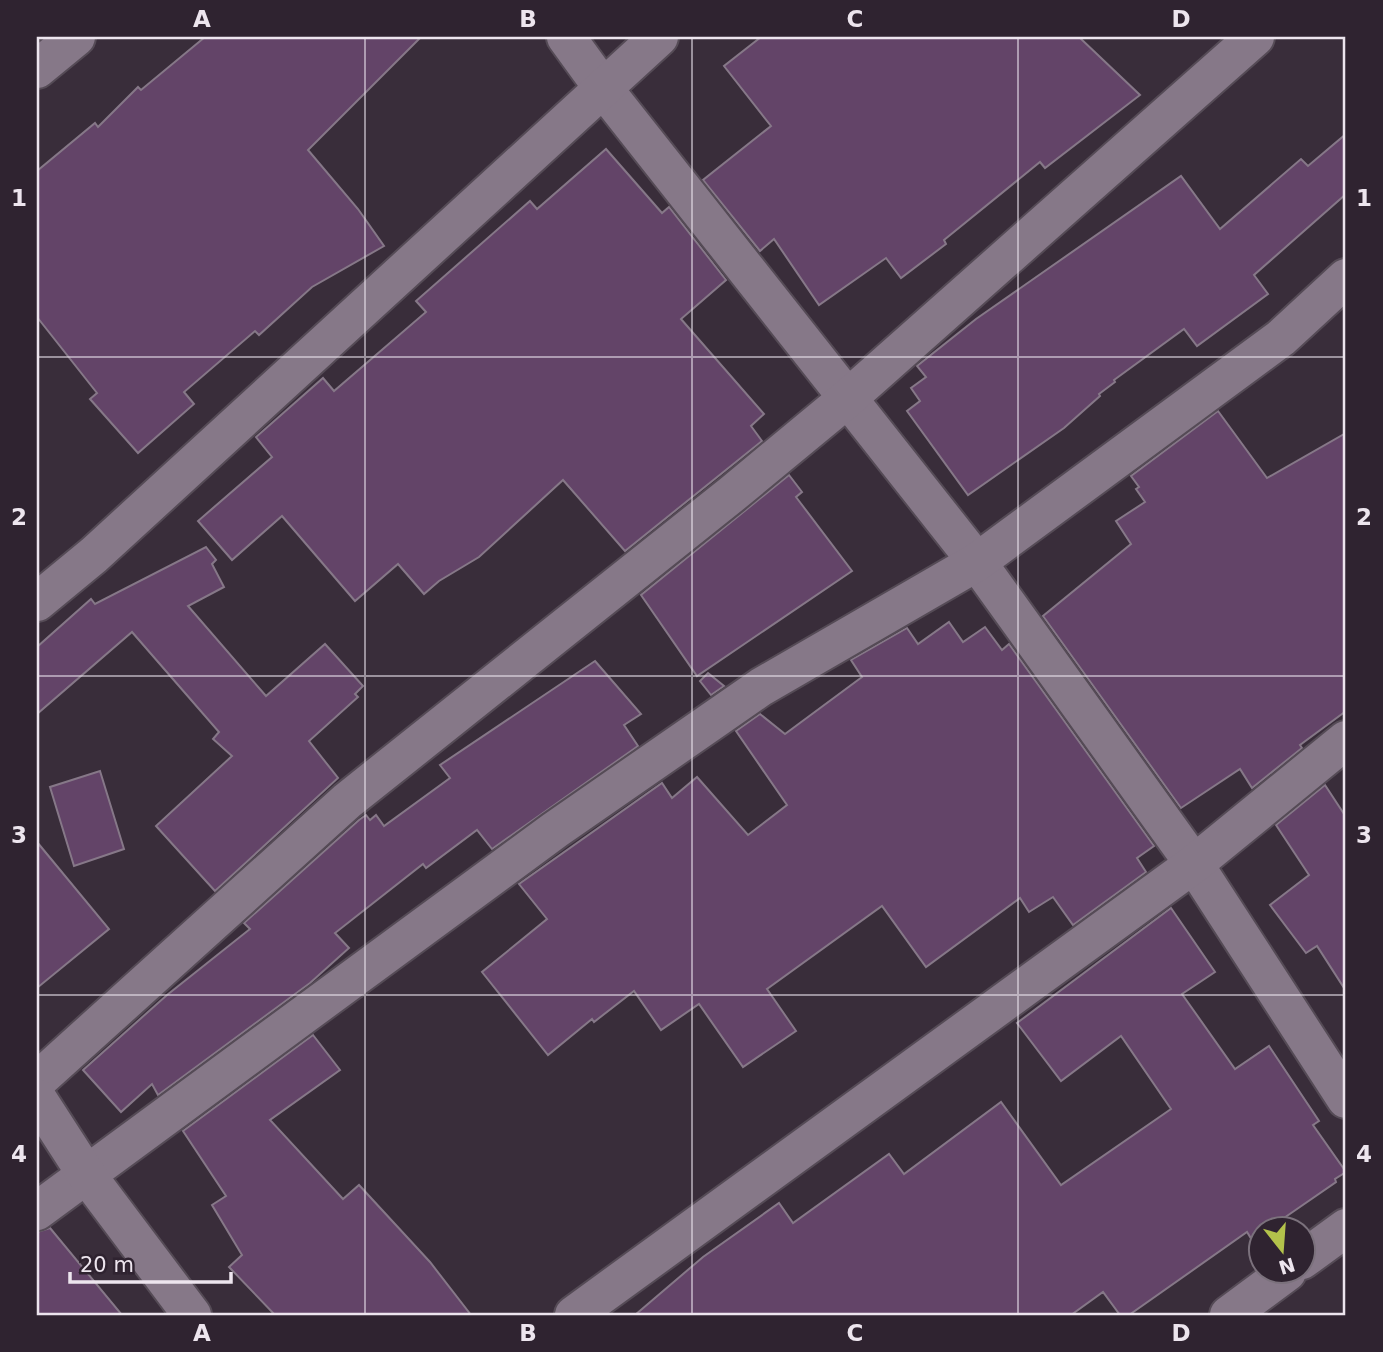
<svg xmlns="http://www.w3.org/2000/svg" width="1383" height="1352" font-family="'DejaVu Sans',sans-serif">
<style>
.building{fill:#634468;stroke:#867888;stroke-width:2}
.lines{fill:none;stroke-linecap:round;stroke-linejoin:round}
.street-casing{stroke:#554b56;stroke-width:42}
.secondary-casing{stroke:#554b56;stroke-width:42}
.street{stroke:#867888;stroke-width:38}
.secondary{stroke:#867888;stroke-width:38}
.grid{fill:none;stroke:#ede5ee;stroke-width:2;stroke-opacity:0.55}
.neatline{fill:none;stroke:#ede5ee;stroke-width:2.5}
.grid-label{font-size:23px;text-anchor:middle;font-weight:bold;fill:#ede5ee}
</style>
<rect width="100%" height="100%" fill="#392d3a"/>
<g class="building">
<path d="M205,37H421L308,150L358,209L384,246L312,287L259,335L255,331L184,392L194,404L138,453L90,399L97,393L37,317V171L95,123L98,127L138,87L141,90Z"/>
<path d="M761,37H1079L1140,95L1045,168L1040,162L944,240L946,244L901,278L886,258L819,305L774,239L760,251L703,180L771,126L724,66Z"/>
<path d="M1346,134V194L1254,275L1268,294L1197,346L1184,329L1114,380L1115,382L1099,394L1100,396L1064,428L968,495L907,411L920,401L911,388L926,377L917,366L976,319L1181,176L1220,229L1301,159L1308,166Z"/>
<path d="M606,149L662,213L669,207L726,280L681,319L764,414L751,426L762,441L625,551L563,480L479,557L439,581L424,594L398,564L355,601L282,516L232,560L198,521L272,457L256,437L323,378L334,391L426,312L416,301L530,201L537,209Z"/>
<path d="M1218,411L1267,478L1346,433V711L1300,745L1302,748L1252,788L1240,769L1181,808L1043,616L1131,544L1116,521L1145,502L1136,489L1139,487L1131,476Z"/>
<path d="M789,475L802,492L796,497L852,571L697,676L641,595Z"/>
<path d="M206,547L216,560L212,564L224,587L188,606L266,696L325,644L363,686L355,694L358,697L309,741L338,778L215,891L156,826L232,756L213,739L219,732L132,632L37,714V647L91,599L95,604Z"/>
<path d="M949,622L963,642L985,627L1002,650L1009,644L1154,846L1137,858L1146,872L1073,925L1053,897L1029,912L1020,898L926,967L882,906L767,989L796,1031L743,1067L699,1004L661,1030L634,991L594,1022L592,1019L548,1055L482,972L547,919L519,884L662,783L672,798L697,777L748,835L787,805L736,731L760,714L785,734L862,677L851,660L907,628L918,644Z"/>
<path d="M595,661L641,714L624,725L638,746L492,849L477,830L426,868L423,864L335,933L349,948L310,983L158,1095L152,1084L121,1112L83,1070L167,995L250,929L244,923L359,820L366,815L370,820L376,815L384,826L450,778L440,765Z"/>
<path d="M708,673L724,686L711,695L700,681Z"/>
<path d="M100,771L124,849L74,866L50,787Z"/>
<path d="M1325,785L1346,817V991L1317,946L1306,953L1270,905L1309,875L1276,825Z"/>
<path d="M37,842L109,929L37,988Z"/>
<path d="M1171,908L1215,972L1182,994L1235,1069L1269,1046L1319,1121L1313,1125L1346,1172L1335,1179L1336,1182L1268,1229H1261V1234L1252,1240L1247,1232L1129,1315H1120L1103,1292L1071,1315H635L703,1257L779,1203L793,1223L889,1154L904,1174L1001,1102L1061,1185L1171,1109L1121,1036L1061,1081L1017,1023Z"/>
<path d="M313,1035L340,1070L270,1120L343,1199L359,1185L430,1262L471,1315H275L229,1267L242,1255L212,1205L226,1196L183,1131Z"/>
<path d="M50,1228L122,1315H37V1232Z"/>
</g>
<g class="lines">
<defs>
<g id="street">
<path d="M566,37L603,88L977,562L1194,864L1346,1099"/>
<path d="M37,69L76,37"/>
<path d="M37,602L94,555L659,37"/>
<path d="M37,1081L347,801L732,494L848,398L1255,37"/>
<path d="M37,1211L555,830L761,687L977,562L1281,338L1346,278"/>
<path d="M1302,1260L1346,1228"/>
<path d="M574,1315L1194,864L1346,740"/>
<path d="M1229,1315L1287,1272"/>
</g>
<path id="secondary" d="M37,1098L86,1174L192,1315"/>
</defs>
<use href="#street" class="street-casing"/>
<use href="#secondary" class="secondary-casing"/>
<use href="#street" class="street"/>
<use href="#secondary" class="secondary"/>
</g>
<path class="grid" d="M365,37V1315M692,37V1315M1018,37V1315M37,357H1346M37,676H1346M37,995H1346"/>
<rect width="1383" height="1352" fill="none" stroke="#2f2330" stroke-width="77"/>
<g transform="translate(1282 1250) rotate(163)"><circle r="33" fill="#2f2330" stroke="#7b717c" stroke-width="2"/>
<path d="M0-5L12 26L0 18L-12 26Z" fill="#b3c24b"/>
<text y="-10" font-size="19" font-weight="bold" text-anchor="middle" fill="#ede5ee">N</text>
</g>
<path d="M70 1272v10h161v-10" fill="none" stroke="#ede5ee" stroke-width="3.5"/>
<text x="80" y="1272" font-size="21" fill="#ede5ee" stroke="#2f2330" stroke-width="5" paint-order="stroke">20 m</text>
<rect x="38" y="38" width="1306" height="1276" class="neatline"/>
<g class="grid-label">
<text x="202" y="27">A</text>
<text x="528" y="27">B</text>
<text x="855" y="27">C</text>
<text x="1181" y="27">D</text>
<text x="19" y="206">1</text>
<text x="1364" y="206">1</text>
<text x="19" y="525">2</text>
<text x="1364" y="525">2</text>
<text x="19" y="843">3</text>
<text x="1364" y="843">3</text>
<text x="19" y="1162">4</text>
<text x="1364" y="1162">4</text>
<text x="202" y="1341">A</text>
<text x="528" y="1341">B</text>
<text x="855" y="1341">C</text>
<text x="1181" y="1341">D</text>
</g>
</svg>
